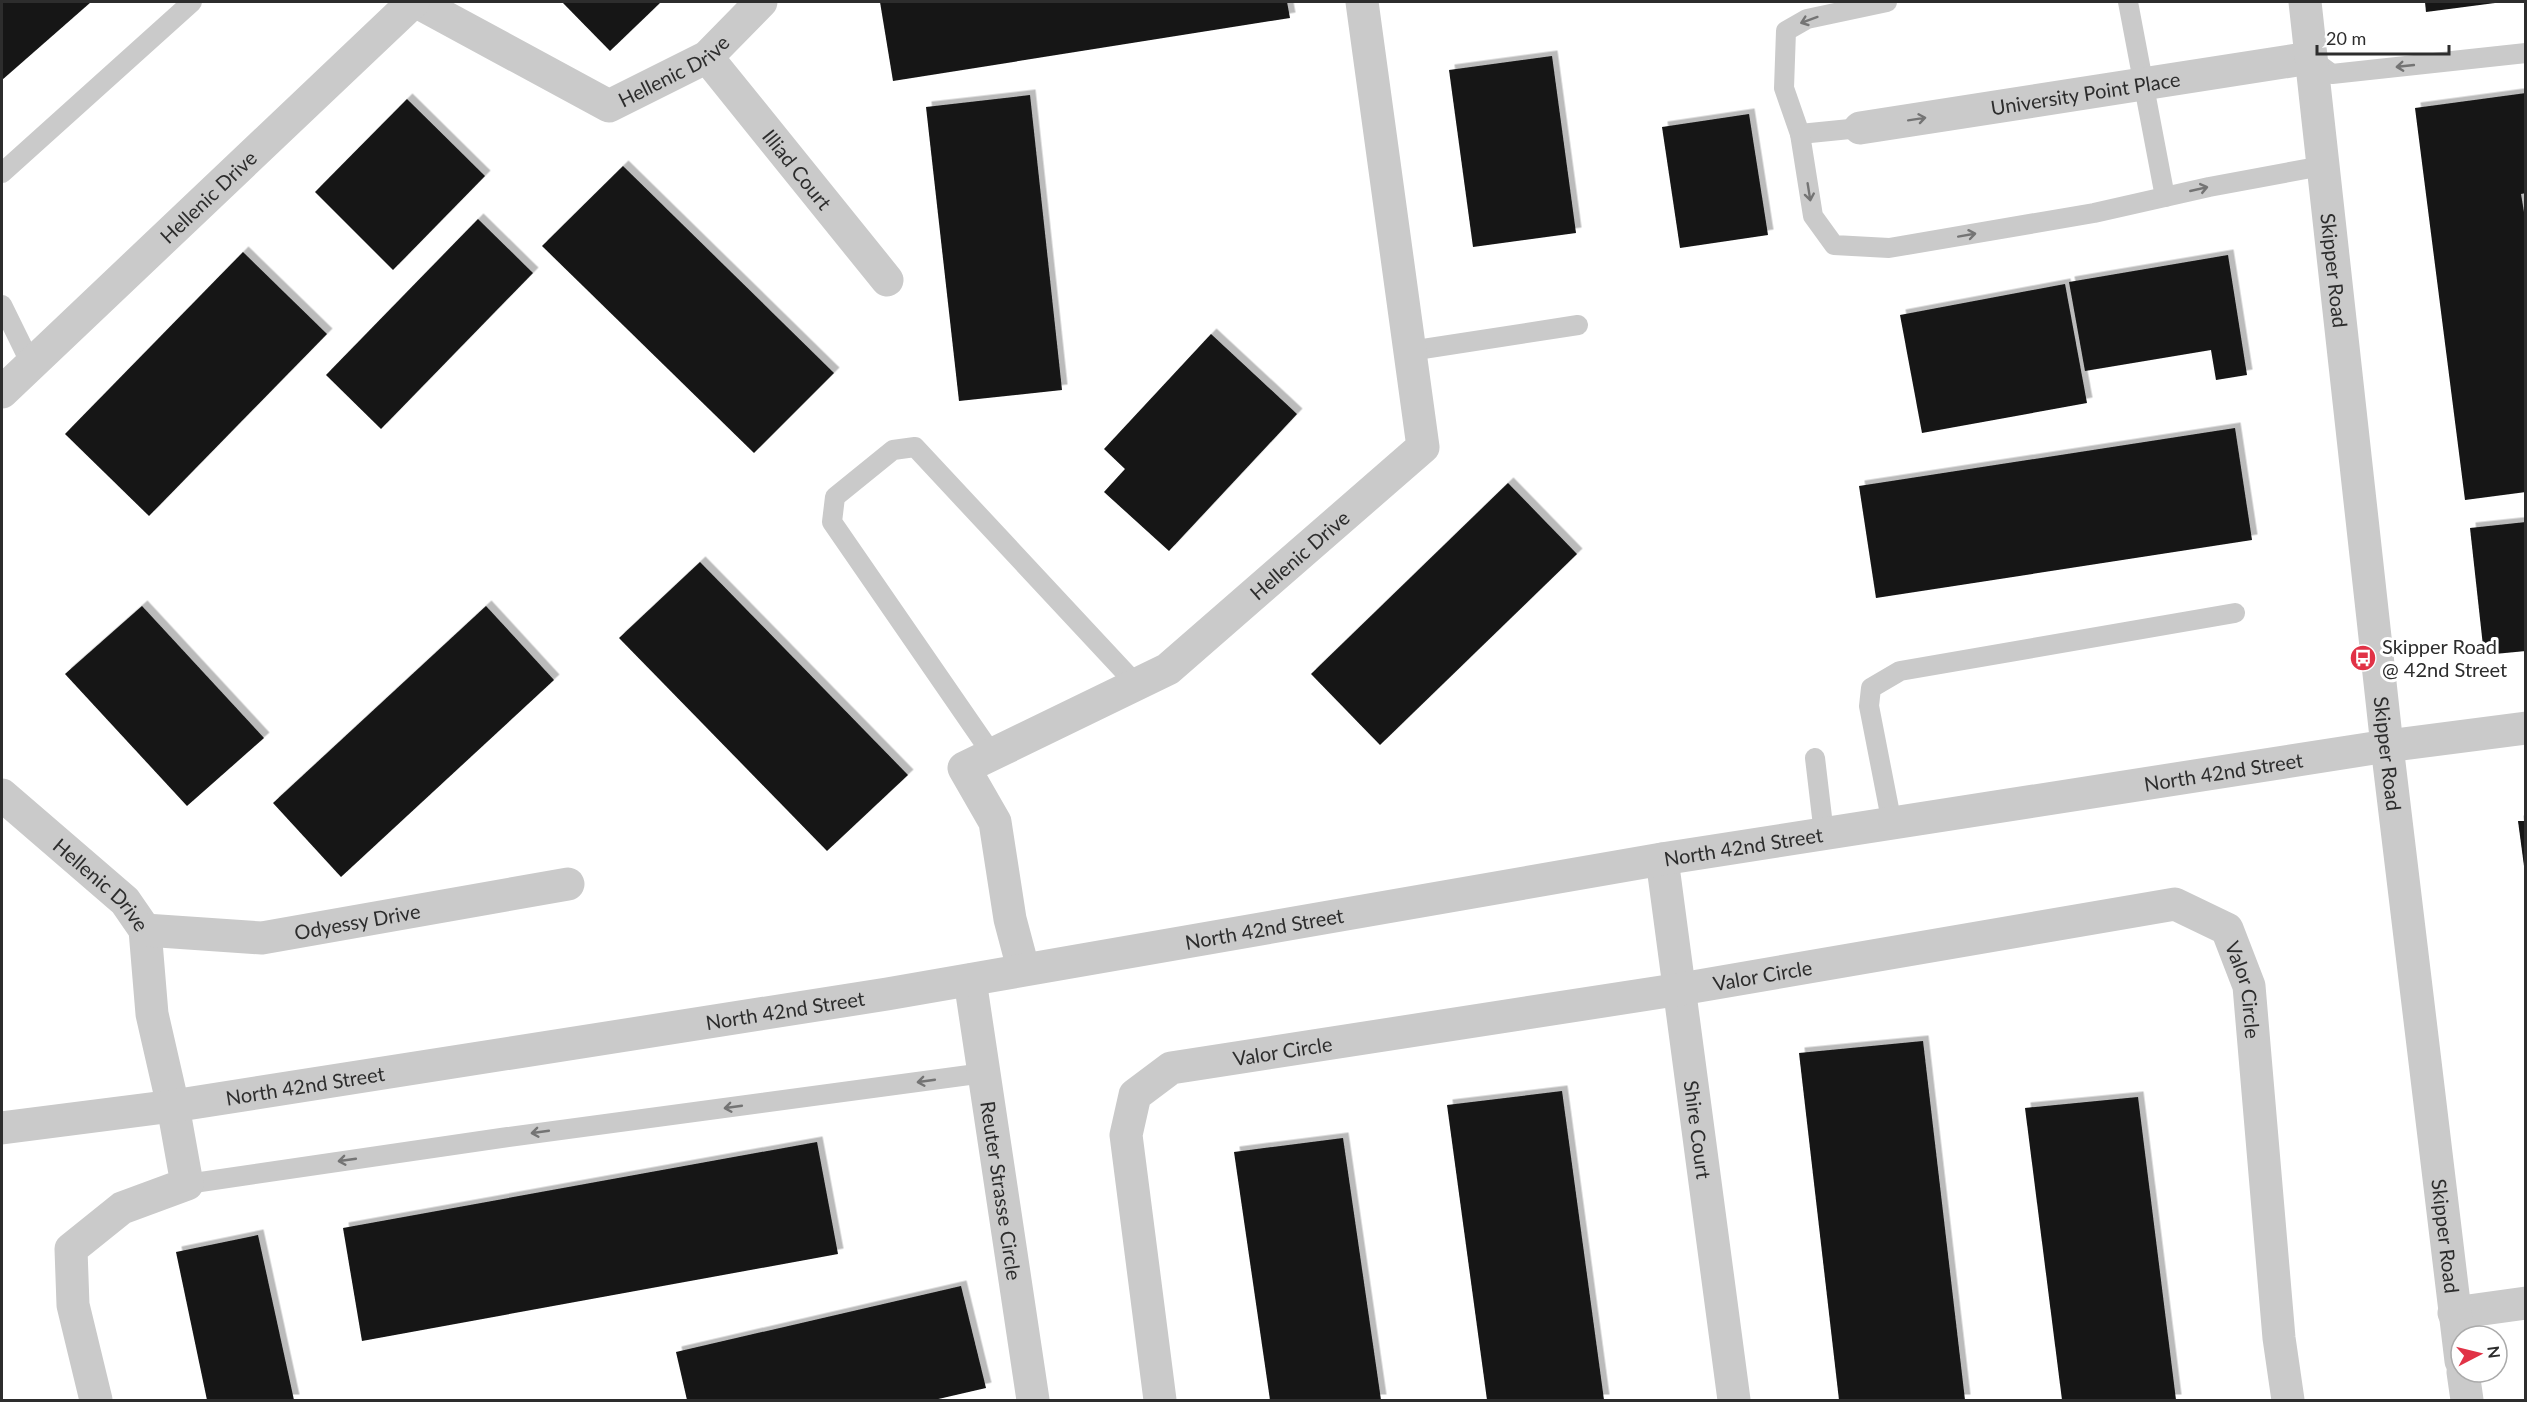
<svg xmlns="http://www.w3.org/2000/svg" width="2527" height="1402" font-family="Lato,sans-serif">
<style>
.building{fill:#141414;filter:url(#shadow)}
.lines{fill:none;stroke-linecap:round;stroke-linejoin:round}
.service{stroke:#cacaca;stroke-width:20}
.minor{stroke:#cacaca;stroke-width:33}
.tertiary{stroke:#cacaca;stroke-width:33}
.oneway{stroke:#747474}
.labels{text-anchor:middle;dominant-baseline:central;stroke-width:6;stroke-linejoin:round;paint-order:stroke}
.street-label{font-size:20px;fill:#2d2d2d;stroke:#fff}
.poi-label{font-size:20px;fill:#2d2d2d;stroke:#fff;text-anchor:start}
</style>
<defs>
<filter id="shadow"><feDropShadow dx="5.5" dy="-5.5" stdDeviation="0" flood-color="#0004"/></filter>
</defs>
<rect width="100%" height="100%" fill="#fff"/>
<g class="building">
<path d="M2,2H91L2,80Z"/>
<path d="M562,2H661L610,51Z"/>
<path d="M880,2H1287L1290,18L893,81Z"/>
<path d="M2425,2H2495V3L2426,12Z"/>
<path d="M1552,56L1576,233L1473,247L1449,70Z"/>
<path d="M2526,93V193L2521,194L2526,224V492L2465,500L2415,108Z"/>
<path d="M1030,95L1062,390L959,401L926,107Z"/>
<path d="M407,99L485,176L393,270L315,192Z"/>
<path d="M1749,114L1768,235L1680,248L1662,127Z"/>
<path d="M623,166L834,373L754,453L542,246Z"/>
<path d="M478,219L533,273L381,429L326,375Z"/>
<path d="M243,252L327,334L149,516L65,434Z"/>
<path d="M2228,255L2247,375L2216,380L2211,350L2085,371L2069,282Z"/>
<path d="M2065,284L2087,403L1922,433L1900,315Z"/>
<path d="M1211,334L1297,414L1169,551L1104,492L1125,469L1104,449Z"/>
<path d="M2235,428L2252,540L1876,598L1859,486Z"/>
<path d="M1508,483L1577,554L1380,745L1311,674Z"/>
<path d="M2526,522V651L2484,655L2470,528Z"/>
<path d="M700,562L908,775L827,851L619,638Z"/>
<path d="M142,606L264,738L187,806L65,674Z"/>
<path d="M486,606L554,680L341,877L273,803Z"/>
<path d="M2518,821H2526V866H2524Z"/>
<path d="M1923,1041L1965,1400H1839L1799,1053Z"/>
<path d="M1562,1091L1604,1400H1487L1447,1105Z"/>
<path d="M2138,1097L2176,1400H2062L2025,1108Z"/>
<path d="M1343,1138L1381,1400H1270L1234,1152Z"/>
<path d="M817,1142L838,1254L362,1341L343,1228Z"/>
<path d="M258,1235L294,1400H207L176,1252Z"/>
<path d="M961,1286L986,1388L934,1400H687L676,1352Z"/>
</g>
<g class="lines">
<g class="service">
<path d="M2128,2L2165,197"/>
<path d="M2310,58L2332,74L2526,53"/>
<path d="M1860,128L1800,134L1784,88L1786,31L1807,19L1887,2"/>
<path d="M1800,134L1813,216L1834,245L1889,248L2094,213L2209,187L2322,166"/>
<path d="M2,173L192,2"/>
<path d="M2,305L31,364"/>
<path d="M1410,351L1578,325"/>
<path d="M992,754L832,522L835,497L893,450L915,447L1136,684"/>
<path d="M1815,758L1824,834"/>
<path d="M1892,824L1869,706L1871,688L1900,671L2235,613"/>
<path d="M187,1184L508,1137L984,1073"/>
</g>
<g class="minor">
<path id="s1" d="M417,2L609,106L707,57L761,2"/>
<path id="s2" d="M707,57L887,280"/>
<path id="s3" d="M1860,128L2310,58"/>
<path id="s4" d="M2,392L413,2"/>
<path id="s5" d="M2,795L125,901L145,930L152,1014L173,1106L187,1184L122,1208L71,1249L73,1305L96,1400"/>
<path id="s6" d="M1662,859L1734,1400"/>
<path id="s7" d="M145,930L262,938L568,884"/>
<path id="s8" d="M1023,968L1010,919L995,822L964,768L1168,669L1423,447L1362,2"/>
<path id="s9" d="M970,980L1033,1400"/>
<path d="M2454,1313L2526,1303"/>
<path id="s10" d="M1160,1400L1126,1135L1135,1095L1171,1068L1681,989L2175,904L2227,929L2249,986L2279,1338L2288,1400"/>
</g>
<g class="tertiary">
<path id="s11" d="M2305,2L2387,746L2461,1361"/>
<path id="s12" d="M2,1128L173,1106L887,994L1662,859L2387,746L2526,728"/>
<path d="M2463,1372L2467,1400"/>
</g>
</g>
<defs><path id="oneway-shaft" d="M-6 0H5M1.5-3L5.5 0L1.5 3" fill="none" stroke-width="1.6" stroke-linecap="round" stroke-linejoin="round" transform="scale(1.5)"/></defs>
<g class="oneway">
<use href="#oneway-shaft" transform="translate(1809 20) rotate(160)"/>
<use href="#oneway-shaft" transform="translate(2405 66) rotate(174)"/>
<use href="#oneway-shaft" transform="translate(1917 119) rotate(-9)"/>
<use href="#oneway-shaft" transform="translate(2199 189) rotate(-13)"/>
<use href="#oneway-shaft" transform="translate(1809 192) rotate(81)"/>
<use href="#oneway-shaft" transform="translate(1967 235) rotate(-10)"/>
<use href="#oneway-shaft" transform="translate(926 1081) rotate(172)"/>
<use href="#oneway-shaft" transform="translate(733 1107) rotate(172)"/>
<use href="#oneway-shaft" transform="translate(540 1132) rotate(172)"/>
<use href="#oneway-shaft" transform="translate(347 1160) rotate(172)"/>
</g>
<defs>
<symbol id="bus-disc" viewBox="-11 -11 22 22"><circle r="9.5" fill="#e13246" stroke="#fff"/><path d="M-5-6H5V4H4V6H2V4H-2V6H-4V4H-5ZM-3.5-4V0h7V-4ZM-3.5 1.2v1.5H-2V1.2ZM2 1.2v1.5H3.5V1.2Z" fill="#fff"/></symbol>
</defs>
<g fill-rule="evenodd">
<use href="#bus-disc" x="2348" y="643" width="30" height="30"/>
</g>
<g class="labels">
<g class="street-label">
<text stroke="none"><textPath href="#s1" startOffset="292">Hellenic Drive</textPath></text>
<text stroke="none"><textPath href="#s3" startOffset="228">University Point Place</textPath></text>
<text stroke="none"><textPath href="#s2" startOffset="144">Illiad Court</textPath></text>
<text stroke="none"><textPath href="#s4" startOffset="284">Hellenic Drive</textPath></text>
<text stroke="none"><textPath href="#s11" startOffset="270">Skipper Road</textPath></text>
<text stroke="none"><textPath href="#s8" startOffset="612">Hellenic Drive</textPath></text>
<text stroke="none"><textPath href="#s11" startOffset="756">Skipper Road</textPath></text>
<text stroke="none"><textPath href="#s12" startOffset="2250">North 42nd Street</textPath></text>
<text stroke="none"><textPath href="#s12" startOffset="1764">North 42nd Street</textPath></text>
<text stroke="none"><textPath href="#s5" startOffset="134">Hellenic Drive</textPath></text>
<text stroke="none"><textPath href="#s7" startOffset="214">Odyessy Drive</textPath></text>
<text stroke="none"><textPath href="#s12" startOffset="1278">North 42nd Street</textPath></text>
<text stroke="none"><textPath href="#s10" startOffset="952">Valor Circle</textPath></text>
<text stroke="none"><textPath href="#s10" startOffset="1492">Valor Circle</textPath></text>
<text stroke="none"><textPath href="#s12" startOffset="792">North 42nd Street</textPath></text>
<text stroke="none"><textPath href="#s10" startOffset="466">Valor Circle</textPath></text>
<text stroke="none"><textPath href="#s12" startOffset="306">North 42nd Street</textPath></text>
<text stroke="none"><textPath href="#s6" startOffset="273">Shire Court</textPath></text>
<text stroke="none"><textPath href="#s9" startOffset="213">Reuter Strasse Circle</textPath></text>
<text stroke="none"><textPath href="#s11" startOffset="1242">Skipper Road</textPath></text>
</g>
<g class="poi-label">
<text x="2382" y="646">Skipper Road<tspan x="2382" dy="23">@ 42nd Street</tspan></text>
</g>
</g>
<rect width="2527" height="1402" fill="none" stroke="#2d2d2d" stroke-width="6"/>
<g transform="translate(2479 1354) rotate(83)"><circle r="28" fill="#ffffff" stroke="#ababab" stroke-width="1.5"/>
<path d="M0-4.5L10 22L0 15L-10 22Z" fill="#e13246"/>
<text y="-9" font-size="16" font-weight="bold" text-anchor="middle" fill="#2d2d2d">N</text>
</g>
<path d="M2317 45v9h132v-9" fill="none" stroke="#2d2d2d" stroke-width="3"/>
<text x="2326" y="45" font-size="18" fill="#2d2d2d" stroke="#ffffff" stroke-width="4.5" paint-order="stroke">20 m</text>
</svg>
